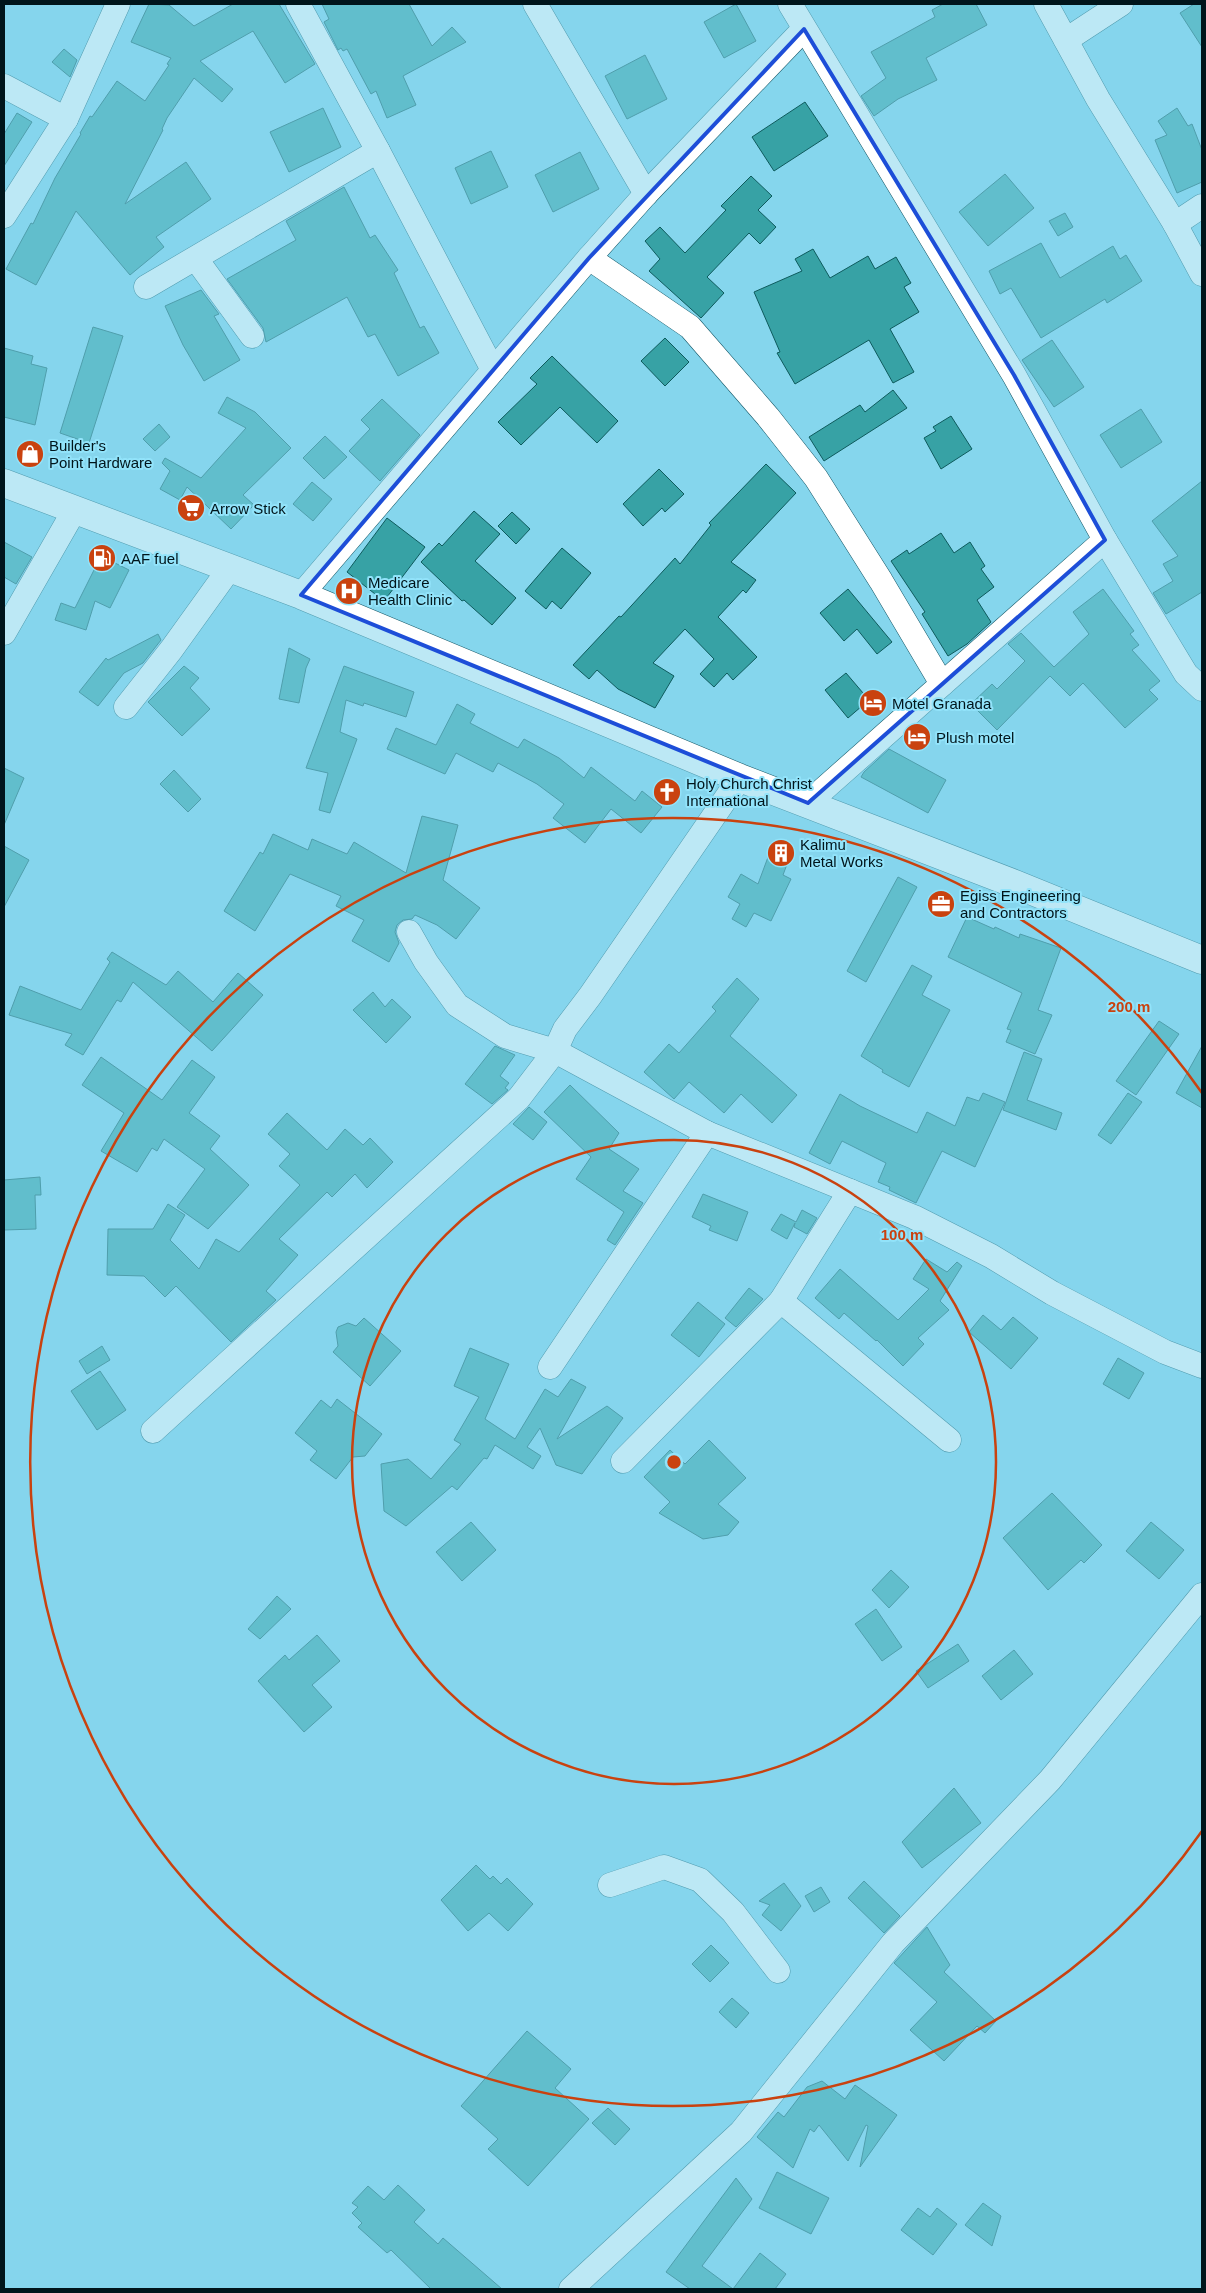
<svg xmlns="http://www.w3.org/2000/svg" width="1206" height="2293" font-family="Helvetica,sans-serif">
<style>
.building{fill:#37a2a5;stroke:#0e5b5d}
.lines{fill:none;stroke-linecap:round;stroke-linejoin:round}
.street-casing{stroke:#135666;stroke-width:25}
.secondary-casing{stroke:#135666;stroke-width:29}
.street{stroke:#fff;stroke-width:24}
.secondary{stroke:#fff;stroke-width:28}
.marked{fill:none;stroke:#1d4ed8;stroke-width:4;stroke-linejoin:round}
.ring{fill:none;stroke:#c9420f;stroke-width:2.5}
.labels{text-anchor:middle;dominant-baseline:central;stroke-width:4;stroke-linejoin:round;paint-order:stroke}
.poi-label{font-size:15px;fill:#00151b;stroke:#92e3fa;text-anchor:start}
.centre{fill:#c9420f;stroke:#92e3fa;stroke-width:2.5}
.ring-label{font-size:15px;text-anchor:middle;font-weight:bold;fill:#c9420f;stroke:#92e3fa;stroke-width:4;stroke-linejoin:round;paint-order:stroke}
</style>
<rect width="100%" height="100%" fill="#85d6ed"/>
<g class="building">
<path d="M149,4L169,5L194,26L233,4H279L315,64L285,83L253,31L200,61L233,89L222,102L194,78L167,118L162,129L163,130L125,204L186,162L211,199L156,237L164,247L130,275L76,211L36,285L6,269L31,223L33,224L55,178L81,134L80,133L90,116L92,117L117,81L145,101L169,65L167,64L171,58L131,42Z"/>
<path d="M322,4H409L432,46L452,27L466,42L403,76L416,105L387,118L376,91L371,94L347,49L343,51L341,48L338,50L324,22L329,19Z"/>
<path d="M736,4L756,41L724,58L704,22Z"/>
<path d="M943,4H976L987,25L926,58L937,80L898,99L874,116L861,96L886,78L871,52L935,17L932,10Z"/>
<path d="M1194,4H1202V47L1180,13Z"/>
<path d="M64,49L77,60L70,77L52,62Z"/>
<path d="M645,55L667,99L627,119L605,76Z"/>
<path d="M805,102L828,136L774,171L752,137Z"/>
<path d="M323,108L341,147L289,172L270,132Z"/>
<path d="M1177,108L1188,126L1192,124L1202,150V182L1177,193L1155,140L1167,135L1158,121Z"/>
<path d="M17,113L32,122L4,166V134Z"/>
<path d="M491,151L508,187L471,204L455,168Z"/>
<path d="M580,152L599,189L553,212L535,175Z"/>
<path d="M1005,174L1034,208L988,246L959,212Z"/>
<path d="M751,176L772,196L758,210L776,227L760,244L749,233L707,277L724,293L701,318L649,271L660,259L645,241L660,227L685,253L726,210L721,206Z"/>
<path d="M344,187L370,238L375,235L398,270L394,273L420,328L424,326L439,353L398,376L375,334L368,337L347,297L266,342L263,328L227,279L296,240L286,221Z"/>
<path d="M1065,213L1073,227L1058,236L1049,221Z"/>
<path d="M1041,243L1060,278L1113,246L1120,259L1126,255L1142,281L1107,303L1105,299L1041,338L1011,288L1000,294L989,271Z"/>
<path d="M813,249L830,278L868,256L875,269L896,257L911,283L904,287L919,312L890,329L914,372L893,383L869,340L795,384L777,353L780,352L754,292L802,271L795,259Z"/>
<path d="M201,290L219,314L214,316L240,360L204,381L183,345L165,306Z"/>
<path d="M93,327L123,336L89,443L60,433Z"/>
<path d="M665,338L689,362L665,386L641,361Z"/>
<path d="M1052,340L1084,387L1054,407L1022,360Z"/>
<path d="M4,348L33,356L31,364L47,368L35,425L4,417Z"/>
<path d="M552,356L618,421L597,443L560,407L521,445L498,422L537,384L530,378Z"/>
<path d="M893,390L907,408L824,461L809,437L860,405L865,412Z"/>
<path d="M227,397L255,412L291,448L243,495L254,505L231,529L187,487L180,500L160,489L170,471L162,463L165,458L201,478L246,428L218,413Z"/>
<path d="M382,399L420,435L380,481L349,451L370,429L361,420Z"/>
<path d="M1141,409L1162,442L1121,468L1100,435Z"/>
<path d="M951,416L972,449L941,469L924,438L936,431L933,427Z"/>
<path d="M159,424L170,437L155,451L143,439Z"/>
<path d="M325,436L347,457L324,479L303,458Z"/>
<path d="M766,464L796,493L731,562L756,580L746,593L743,590L718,617L757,657L733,680L727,673L714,687L700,674L714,659L685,629L653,663L674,676L655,708L618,689L597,670L589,679L573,665L619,616L621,617L675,558L680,564L711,525L709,523Z"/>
<path d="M659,469L684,494L665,512L662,508L643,526L623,504Z"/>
<path d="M1202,481V592L1166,614L1153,593L1173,581L1163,564L1178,556L1152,521Z"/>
<path d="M312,482L332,499L313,521L293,504Z"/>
<path d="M474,511L500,534L475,561L516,598L492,625L464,600L462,601L421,562L439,543L442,546Z"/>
<path d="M512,512L530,529L516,544L498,526Z"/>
<path d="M387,518L425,547L384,601L347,572Z"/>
<path d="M941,533L954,553L970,542L985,566L981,569L994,587L977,600L991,622L967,644L948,656L922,614L925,612L891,561L907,550L909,554Z"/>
<path d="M4,542L32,557L16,584L4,577Z"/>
<path d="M562,548L591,573L561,609L552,601L546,609L525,591Z"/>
<path d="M101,556L129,570L110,608L95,601L86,630L55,620L61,603L75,608Z"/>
<path d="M848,589L892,642L877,654L857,629L844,641L820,613Z"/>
<path d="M1103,589L1134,631L1130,634L1139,645L1132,650L1160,681L1149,690L1158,699L1125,728L1083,683L1070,696L1050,676L997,730L971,704L992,684L997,689L1025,661L1008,644L1021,633L1054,667L1089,634L1073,612Z"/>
<path d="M158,634L161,640L143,663L124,673L98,706L79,692L106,658L108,660Z"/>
<path d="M289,648L310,659L306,668L299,703L279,699Z"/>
<path d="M184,666L199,678L190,688L210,709L182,736L148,702Z"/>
<path d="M344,666L414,692L406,717L364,703L363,706L346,700L340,732L357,739L330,813L319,810L328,773L306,768Z"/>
<path d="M846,673L869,700L848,718L825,690Z"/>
<path d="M457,704L475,714L470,723L518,748L524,739L559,758L584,778L591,767L635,801L642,791L662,807L641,833L611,809L585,843L553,818L564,804L537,784L498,763L493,772L456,753L445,774L387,749L396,728L436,745Z"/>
<path d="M889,749L946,780L928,813L861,777L864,772Z"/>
<path d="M4,768L24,778L4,825Z"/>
<path d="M174,770L201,799L188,812L160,784Z"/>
<path d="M422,816L458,825L443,880L480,908L456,939L437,925L415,915L412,919L403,920L397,925L395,932L399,943L389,962L352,941L364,920L336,906L341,896L290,874L255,931L224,911L260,852L263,854L273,834L308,850L312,839L347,854L354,842L406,873Z"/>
<path d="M774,841L793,848L783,875L791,879L771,921L754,913L746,927L732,919L740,904L728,897L741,874L758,884Z"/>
<path d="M4,846L29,860L4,907Z"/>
<path d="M898,877L917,887L866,982L847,971Z"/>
<path d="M967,917L994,929L995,927L1019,938L1020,934L1061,948L1038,1010L1052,1015L1035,1054L1006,1042L1011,1030L1007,1029L1022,993L948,957Z"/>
<path d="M112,952L166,985L178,971L213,1002L238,973L263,995L212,1051L133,982L121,1002L117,1000L83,1055L65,1045L72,1034L9,1015L20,986L81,1010L110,962L107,959Z"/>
<path d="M912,965L932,976L922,995L950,1010L909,1087L882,1072L883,1070L861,1056Z"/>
<path d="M737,978L759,999L730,1036L797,1095L772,1123L741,1094L724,1113L689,1082L674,1099L644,1072L669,1044L679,1053L716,1011L712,1007Z"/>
<path d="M373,992L385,1007L392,999L411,1017L386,1043L353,1010Z"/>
<path d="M1159,1021L1179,1034L1136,1095L1116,1081Z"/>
<path d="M495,1046L515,1055L500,1076L509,1083L505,1088L508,1090L492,1104L465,1084Z"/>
<path d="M1202,1046V1108L1176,1093Z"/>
<path d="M1024,1052L1042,1059L1027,1100L1062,1113L1056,1130L1003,1110Z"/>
<path d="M101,1057L162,1100L192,1060L215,1077L189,1113L220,1136L210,1149L249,1185L208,1229L177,1207L205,1169L164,1139L157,1151L152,1148L137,1172L101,1151L124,1113L82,1085Z"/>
<path d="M570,1085L619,1133L609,1149L639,1169L623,1191L643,1203L615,1245L607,1240L624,1212L576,1179L591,1157L544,1112Z"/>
<path d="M983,1093L1005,1102L975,1167L942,1151L916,1203L889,1190L890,1187L878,1182L886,1163L842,1141L830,1164L809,1153L840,1094L860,1106L917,1133L927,1112L955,1126L967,1097L979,1101Z"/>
<path d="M1128,1093L1142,1102L1111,1144L1098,1135Z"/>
<path d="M529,1107L547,1122L533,1140L513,1124Z"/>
<path d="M287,1113L327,1150L345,1129L363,1145L370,1138L393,1162L367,1188L355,1174L332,1197L327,1192L279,1239L298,1255L266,1291L276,1300L231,1342L176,1286L165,1297L144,1276L107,1275L108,1229H153L168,1204L185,1215L170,1240L199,1269L216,1239L239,1252L300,1185L279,1166L290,1154L268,1134Z"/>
<path d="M40,1177L41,1195H35L36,1229L4,1230V1180Z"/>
<path d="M703,1194L748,1212L737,1241L709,1230L711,1226L692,1217Z"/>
<path d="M802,1210L817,1218L807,1234L794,1227L795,1223L787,1239L771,1230L781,1214L796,1222Z"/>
<path d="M926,1259L947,1272L957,1262L962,1266L940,1301L949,1310L918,1338L924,1344L903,1366L877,1340L876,1341L844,1313L839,1319L815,1298L840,1269L898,1320L929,1289L913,1279Z"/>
<path d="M749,1288L763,1299L736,1327L725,1318Z"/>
<path d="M698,1302L725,1324L699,1357L671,1335Z"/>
<path d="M983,1315L1001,1330L1013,1317L1038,1338L1011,1369L969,1332Z"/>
<path d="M364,1318L401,1351L370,1386L333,1352L338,1346L336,1332L338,1327L348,1323L356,1326Z"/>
<path d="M102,1346L110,1360L87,1374L79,1361Z"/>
<path d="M470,1348L509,1364L485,1419L515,1439L545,1389L558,1397L571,1379L586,1387L557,1439L607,1406L623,1418L582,1474L556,1465L540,1428L527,1447L541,1456L533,1469L495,1445L487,1459L484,1458L457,1490L452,1486L406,1526L384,1511L381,1464L408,1459L431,1479L461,1444L454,1440L479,1397L454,1386Z"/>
<path d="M1118,1358L1144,1373L1129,1399L1103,1384Z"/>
<path d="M100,1371L126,1410L97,1430L71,1391Z"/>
<path d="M337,1399L382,1434L365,1456L353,1457L336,1479L310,1460L317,1451L295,1433L321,1400L331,1408Z"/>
<path d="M709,1440L746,1478L718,1504L739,1522L728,1535L703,1539L659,1513L670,1502L644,1477L670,1450L685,1464Z"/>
<path d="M1052,1493L1102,1545L1084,1563L1081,1560L1048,1590L1003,1538Z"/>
<path d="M471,1522L496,1550L462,1581L436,1552Z"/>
<path d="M1151,1522L1184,1550L1159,1579L1126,1551Z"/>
<path d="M891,1570L909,1587L889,1608L872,1590Z"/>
<path d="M277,1596L291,1609L260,1639L248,1629Z"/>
<path d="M876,1609L902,1647L882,1661L855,1624Z"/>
<path d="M317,1635L340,1661L312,1685L332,1707L304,1732L258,1681L285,1655L289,1660Z"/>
<path d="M958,1644L969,1661L928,1688L916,1671Z"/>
<path d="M1014,1650L1033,1674L1001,1700L982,1676Z"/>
<path d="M954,1788L981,1823L922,1868L902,1842Z"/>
<path d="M476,1865L490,1879L493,1876L501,1884L507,1878L533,1904L508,1931L489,1913L468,1931L441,1900Z"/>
<path d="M864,1881L900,1916L884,1933L848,1898Z"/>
<path d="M784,1883L801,1906L781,1931L762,1915L770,1905L759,1901Z"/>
<path d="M821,1887L830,1902L814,1912L805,1896Z"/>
<path d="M927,1927L950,1965L944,1972L996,2021L985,2033L977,2026L944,2061L910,2030L937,2002L894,1963Z"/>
<path d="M711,1945L729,1963L710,1982L692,1964Z"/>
<path d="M732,1998L749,2013L736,2028L719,2012Z"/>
<path d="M527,2031L571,2069L555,2088L589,2119L528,2186L488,2149L498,2139L461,2106Z"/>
<path d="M822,2081L845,2099L855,2085L897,2115L860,2167L868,2126L866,2125L848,2161L819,2125L814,2132L810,2129L793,2168L757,2137L778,2112L784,2117L807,2087Z"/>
<path d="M608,2108L630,2129L615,2145L592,2123Z"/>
<path d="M777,2172L829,2198L811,2234L759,2208Z"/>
<path d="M736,2178L752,2199L702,2266L733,2289L760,2253L786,2274L775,2289H690L666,2272Z"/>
<path d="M398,2185L425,2210L414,2222L438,2244L443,2238L502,2289H431L391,2250L387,2253L358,2227L362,2223L352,2213L358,2207L352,2203L368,2186L384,2200Z"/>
<path d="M983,2203L1001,2216L992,2246L965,2225Z"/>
<path d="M918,2208L930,2217L937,2208L957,2224L933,2255L901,2230Z"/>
</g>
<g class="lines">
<defs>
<g id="street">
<path d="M298,4L378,151L493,370"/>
<path d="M535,4L646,194"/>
<path d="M790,4L1014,375L1105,540L1186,674L1202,689"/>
<path d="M1046,4L1098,99L1175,224L1202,274"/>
<path d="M1066,40L1121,4"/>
<path d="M4,86L66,119"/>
<path d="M4,216L66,119L118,4"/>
<path d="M1175,224L1202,206"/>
<path d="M589,258L690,327L768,417L816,478L881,581L942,684"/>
<path d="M196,259L252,336"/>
<path d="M146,287L378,151"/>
<path d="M301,595L589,258L646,194L804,29"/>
<path d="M4,633L74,511"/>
<path d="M126,707L171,650L230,568"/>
<path d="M808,803L1105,540"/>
<path d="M409,932L426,962L457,1005L505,1036L555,1051L707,1133L914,1217L991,1256L1052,1293L1165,1352L1202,1366"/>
<path d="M781,1301L949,1440"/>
<path d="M550,1367L707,1133"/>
<path d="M153,1431L519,1098L555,1051L565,1029L590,996L740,778"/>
<path d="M623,1461L781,1301L850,1191"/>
<path d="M610,1885L664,1867L700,1880L733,1912L778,1971"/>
<path d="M571,2289L741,2132L893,1943L1050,1780L1202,1595"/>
</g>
<path id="secondary" d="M4,483L301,595L740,778L1015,884L1202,960"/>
</defs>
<use href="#street" class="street-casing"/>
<use href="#secondary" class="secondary-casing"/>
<use href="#street" class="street"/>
<use href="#secondary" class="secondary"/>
</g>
<path d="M0 0H1206V2293H0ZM804,29L1014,375L1105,540L808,803L301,595L589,258Z" fill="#85d6ed" fill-opacity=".55" fill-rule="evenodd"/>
<path class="marked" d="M804,29L1014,375L1105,540L808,803L301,595L589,258Z"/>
<g class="ring">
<circle cx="674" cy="1462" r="322"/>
<path d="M1202 1831A644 644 0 1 1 1202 1093"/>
</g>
<defs>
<symbol id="shop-disc" viewBox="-11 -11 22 22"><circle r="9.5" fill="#c9420f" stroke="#92e3fa"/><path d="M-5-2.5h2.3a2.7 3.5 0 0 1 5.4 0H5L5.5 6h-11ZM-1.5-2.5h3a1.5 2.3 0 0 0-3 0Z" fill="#fff"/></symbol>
<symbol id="supermarket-disc" viewBox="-11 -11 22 22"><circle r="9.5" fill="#c9420f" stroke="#92e3fa"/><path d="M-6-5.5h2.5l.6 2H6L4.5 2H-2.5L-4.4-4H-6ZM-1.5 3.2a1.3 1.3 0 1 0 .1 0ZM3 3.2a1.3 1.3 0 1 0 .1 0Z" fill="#fff"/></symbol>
<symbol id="fuel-disc" viewBox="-11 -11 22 22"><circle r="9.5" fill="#c9420f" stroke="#92e3fa"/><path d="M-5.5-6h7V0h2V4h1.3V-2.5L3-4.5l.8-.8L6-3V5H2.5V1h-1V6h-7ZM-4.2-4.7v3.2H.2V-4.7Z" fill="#fff"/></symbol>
<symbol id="hospital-disc" viewBox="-11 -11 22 22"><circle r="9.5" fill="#c9420f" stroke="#92e3fa"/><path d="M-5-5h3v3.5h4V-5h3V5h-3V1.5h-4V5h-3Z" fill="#fff"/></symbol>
<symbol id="hotel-disc" viewBox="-11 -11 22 22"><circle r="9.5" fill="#c9420f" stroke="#92e3fa"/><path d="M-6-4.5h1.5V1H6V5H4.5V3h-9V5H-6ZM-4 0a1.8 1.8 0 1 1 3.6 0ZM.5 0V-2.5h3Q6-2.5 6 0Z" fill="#fff"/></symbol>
<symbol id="church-disc" viewBox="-11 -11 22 22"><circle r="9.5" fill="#c9420f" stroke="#92e3fa"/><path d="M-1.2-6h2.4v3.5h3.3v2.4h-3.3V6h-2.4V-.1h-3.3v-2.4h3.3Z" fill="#fff"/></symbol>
<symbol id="building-disc" viewBox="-11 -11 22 22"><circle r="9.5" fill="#c9420f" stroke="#92e3fa"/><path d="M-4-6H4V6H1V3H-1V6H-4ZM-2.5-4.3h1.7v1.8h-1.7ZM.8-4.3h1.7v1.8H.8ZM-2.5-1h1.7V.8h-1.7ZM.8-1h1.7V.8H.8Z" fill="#fff"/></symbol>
<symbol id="office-disc" viewBox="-11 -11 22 22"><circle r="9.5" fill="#c9420f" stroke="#92e3fa"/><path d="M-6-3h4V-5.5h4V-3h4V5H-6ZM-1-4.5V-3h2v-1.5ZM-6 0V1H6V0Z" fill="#fff"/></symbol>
</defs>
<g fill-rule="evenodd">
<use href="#shop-disc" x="14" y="438" width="32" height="32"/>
<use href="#supermarket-disc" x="175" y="492" width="32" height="32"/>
<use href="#fuel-disc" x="86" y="542" width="32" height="32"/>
<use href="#hospital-disc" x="333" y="575" width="32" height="32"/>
<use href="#hotel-disc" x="857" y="687" width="32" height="32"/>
<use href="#hotel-disc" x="901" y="721" width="32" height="32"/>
<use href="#church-disc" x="651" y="776" width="32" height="32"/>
<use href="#building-disc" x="765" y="837" width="32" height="32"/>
<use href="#office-disc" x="925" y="888" width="32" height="32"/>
</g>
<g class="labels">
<g class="poi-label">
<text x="49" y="445">Builder's<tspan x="49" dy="17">Point Hardware</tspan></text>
<text x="210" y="508">Arrow Stick</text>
<text x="121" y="558">AAF fuel</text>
<text x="368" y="582">Medicare<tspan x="368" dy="17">Health Clinic</tspan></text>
<text x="892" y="703">Motel Granada</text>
<text x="936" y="737">Plush motel</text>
<text x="686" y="783">Holy Church Christ<tspan x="686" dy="17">International</tspan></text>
<text x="800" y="844">Kalimu<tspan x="800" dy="17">Metal Works</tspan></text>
<text x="960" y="895">Egiss Engineering<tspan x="960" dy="17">and Contractors</tspan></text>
</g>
</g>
<circle cx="674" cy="1462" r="8" class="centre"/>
<g class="ring-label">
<text x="1129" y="1012">200 m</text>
<text x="902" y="1240">100 m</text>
</g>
<rect width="1206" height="2293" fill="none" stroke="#00151b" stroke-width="10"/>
</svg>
